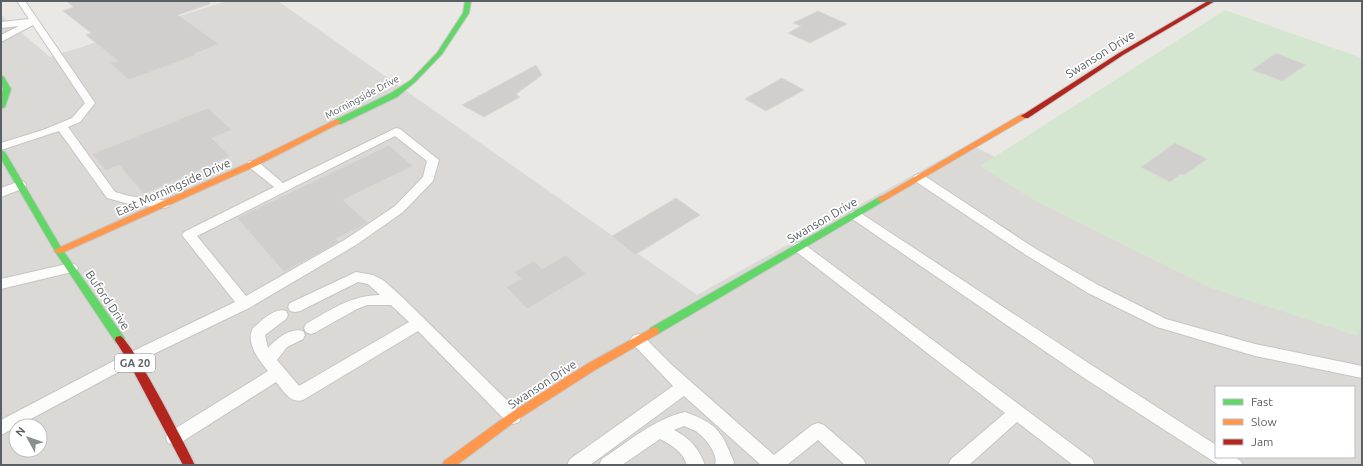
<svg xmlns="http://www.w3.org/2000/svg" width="1363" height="466" font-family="Ubuntu,sans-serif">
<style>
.industrial{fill:#dbd9d6;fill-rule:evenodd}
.green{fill:#d5e6d0}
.building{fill:#d1cfcd;stroke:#dad7d4}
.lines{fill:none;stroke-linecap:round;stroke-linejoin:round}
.lane-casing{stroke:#c6c5c6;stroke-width:2}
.fast-casing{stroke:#c6c7c7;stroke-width:2}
.slow-casing{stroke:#c6c7c7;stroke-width:2}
.jam-casing{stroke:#c6c7c7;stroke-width:2}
.lane{fill:#fcfcfb;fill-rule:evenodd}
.fast{fill:#63d668;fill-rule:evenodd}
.slow{fill:#ff974d;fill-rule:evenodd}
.jam{fill:#b3261e;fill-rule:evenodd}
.labels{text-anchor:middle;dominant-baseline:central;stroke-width:3.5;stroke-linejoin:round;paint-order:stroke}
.far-street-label{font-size:10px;fill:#5a5f63;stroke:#fff}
.shield{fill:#fff;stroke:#8c8f92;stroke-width:1}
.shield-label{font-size:11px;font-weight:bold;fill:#5a5f63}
.street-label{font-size:12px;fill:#5a5f63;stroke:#fff}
</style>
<rect width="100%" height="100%" fill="#eae8e5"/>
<path class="industrial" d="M227,1H278L697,295L969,144L1284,299L1362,201V465H1V15L50,57ZM1216,387H1354V457H1216ZM16,426H40V450H16Z"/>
<path class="green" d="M1225,10L1362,58V323L1358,336L1211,288L1034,200L980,166Z"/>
<g class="building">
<path d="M66,1H210V4L178,15L219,44L194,54L196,55L129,80L110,63L118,61L86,35L91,33L63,11L74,7Z"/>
<path d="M818,11L847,24L810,43L788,33L801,26L793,23Z"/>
<path d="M1276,53L1306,65L1282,81L1252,70Z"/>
<path d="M536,65L542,75L516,94L520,97L484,117L462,105Z"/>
<path d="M782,78L804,90L766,111L745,99Z"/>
<path d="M208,108L232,130L212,138L230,156L144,194L119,165L106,171L92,154Z"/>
<path d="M1175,143L1207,159L1184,175L1181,174L1170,182L1141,167Z"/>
<path d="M389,145L413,166L343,200L368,223L336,239L339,242L284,272L237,218Z"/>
<path d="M676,198L700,215L635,255L612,236Z"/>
<path d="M566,255L586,274L527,309L506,287L521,279L514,272L534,261L542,269Z"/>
</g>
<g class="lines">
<defs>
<g id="lane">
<path d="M17,1H25L95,103L80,122L68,127L115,192L129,196L168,201L170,204L168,207L164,208L129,204L107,198L59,131L1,150V143L43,130L72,118L85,103L33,25L1,42V35L19,26L1,28V22L29,19Z"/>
<path d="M396,128L400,129L439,160L433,181L403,212L356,245L249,308L137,362L1,435V420L127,354L235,302L182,235L184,232L274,187L249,167L247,164L249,161H257L283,183ZM395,136L427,161L423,177L395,206L346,239L246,296L197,236Z"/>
<path d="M919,174L923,175L1036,249L1098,285L1166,319L1255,344L1362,366V378L1255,356L1157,327L1088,293L1026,255L915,181L913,178L915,175Z"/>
<path d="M20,181L24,182L26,185L24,188L1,197V188Z"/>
<path d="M855,211L859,212L1093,366L1216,445V457C1227,457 1238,454 1243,465H1219L1081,376L851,218L849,215L851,212Z"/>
<path d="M799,242L804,244L1092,459L1095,465H1073L1017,422L969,465H948L951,459L1005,413L794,250L792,247L794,244Z"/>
<path d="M71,263L76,265L78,268L76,271L1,289V279Z"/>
<path d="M356,272L373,275L383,280L401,296L519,412L521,417L519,422L513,424L507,422L418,331L303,400C290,404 284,391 276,382L180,443L174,445L168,443L166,438L168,433L268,371C259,360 245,343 253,328C262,321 274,307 286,311L288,315L286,319L265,335L268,348C276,339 290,327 303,331L305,335L303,339L287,347L277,360L299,386L409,322L391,305H367L357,309L316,332L311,334L306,332L304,328L306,324C330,310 352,295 380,295L368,284L358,282L300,311L295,312L290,311L288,307L290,303Z"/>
<path d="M638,334L643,336L673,366L774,455L812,425L818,423L824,425L863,459L866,465H845L818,440L787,465H761L684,396L590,465H567L570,459L673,386L633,344L630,340L633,336Z"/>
<path d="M685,412C718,424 721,431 734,462L733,465H715C719,454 705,438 697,432C693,429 688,428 684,426L674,430C690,438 699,449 705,465H687C683,452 672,445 660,439L622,465H599L602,459C628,442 654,419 685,412Z"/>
</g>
<g id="fast">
<path d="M465,1H471L469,13L442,54L415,82L397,97L341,124H335V120L391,93L411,80L437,53L463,13Z"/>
<path d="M1,75L4,77L11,89L5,107L1,109V96L3,89L1,84Z"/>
<path d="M1,150L5,152L62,249L124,337L125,340L124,343L120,344L116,343L56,253L1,159Z"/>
<path d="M881,196L885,199L884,201L658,334L654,335L650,334L649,331L650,328Z"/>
</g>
<g id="slow">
<path d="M1022,114H1025L1029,116L884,201L881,202L877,199Z"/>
<path d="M335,120H338L342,122L256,166L62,253H56L54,251L56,249L250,162Z"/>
<path d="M654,327L658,328L659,331L658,334L595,370L517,420L457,465H442L444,461L509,414L587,364Z"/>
</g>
<g id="jam">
<path d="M1208,1H1215L1123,55L1028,118H1025L1021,116L1119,53Z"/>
<path d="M120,336C131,339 187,448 195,465H183L128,361L115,340L116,337Z"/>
</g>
</defs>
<use href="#lane" class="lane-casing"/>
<use href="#fast" class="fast-casing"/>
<use href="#slow" class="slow-casing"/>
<use href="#jam" class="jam-casing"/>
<use href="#lane" class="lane"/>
<use href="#fast" class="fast"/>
<use href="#slow" class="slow"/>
<use href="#jam" class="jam"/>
</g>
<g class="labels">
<g class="far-street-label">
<text transform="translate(362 97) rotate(-28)">Morningside Drive</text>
</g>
<rect class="shield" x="115" y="354" width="40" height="18" rx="3"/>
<g class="shield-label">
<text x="135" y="363">GA 20</text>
</g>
<g class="street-label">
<text transform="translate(1100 54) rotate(-32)">Swanson Drive</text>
<text transform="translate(173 187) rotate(-24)">East Morningside Drive</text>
<text transform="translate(822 220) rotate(-30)">Swanson Drive</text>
<text transform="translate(108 300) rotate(56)">Buford Drive</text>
<text transform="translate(542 384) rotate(-33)">Swanson Drive</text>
</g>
</g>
<rect width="1363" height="466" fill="none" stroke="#5a5f63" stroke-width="4"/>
<rect x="1215" y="386" width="140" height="72" fill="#ffffff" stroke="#bdbfc1"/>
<rect x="1223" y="399" width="20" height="6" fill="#63d668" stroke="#bdbfc1"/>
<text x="1251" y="406" font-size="12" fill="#5a5f63">Fast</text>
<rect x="1223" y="419" width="20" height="6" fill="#ff974d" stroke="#bdbfc1"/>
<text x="1251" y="426" font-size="12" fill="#5a5f63">Slow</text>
<rect x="1223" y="439" width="20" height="6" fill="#b3261e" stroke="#bdbfc1"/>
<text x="1251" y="446" font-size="12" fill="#5a5f63">Jam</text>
<g transform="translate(28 438) rotate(310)"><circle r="19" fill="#ffffff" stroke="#bdbfc1"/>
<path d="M0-3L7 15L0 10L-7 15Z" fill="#8c8f90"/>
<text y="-6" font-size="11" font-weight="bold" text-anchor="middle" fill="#5a5f63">N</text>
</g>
</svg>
